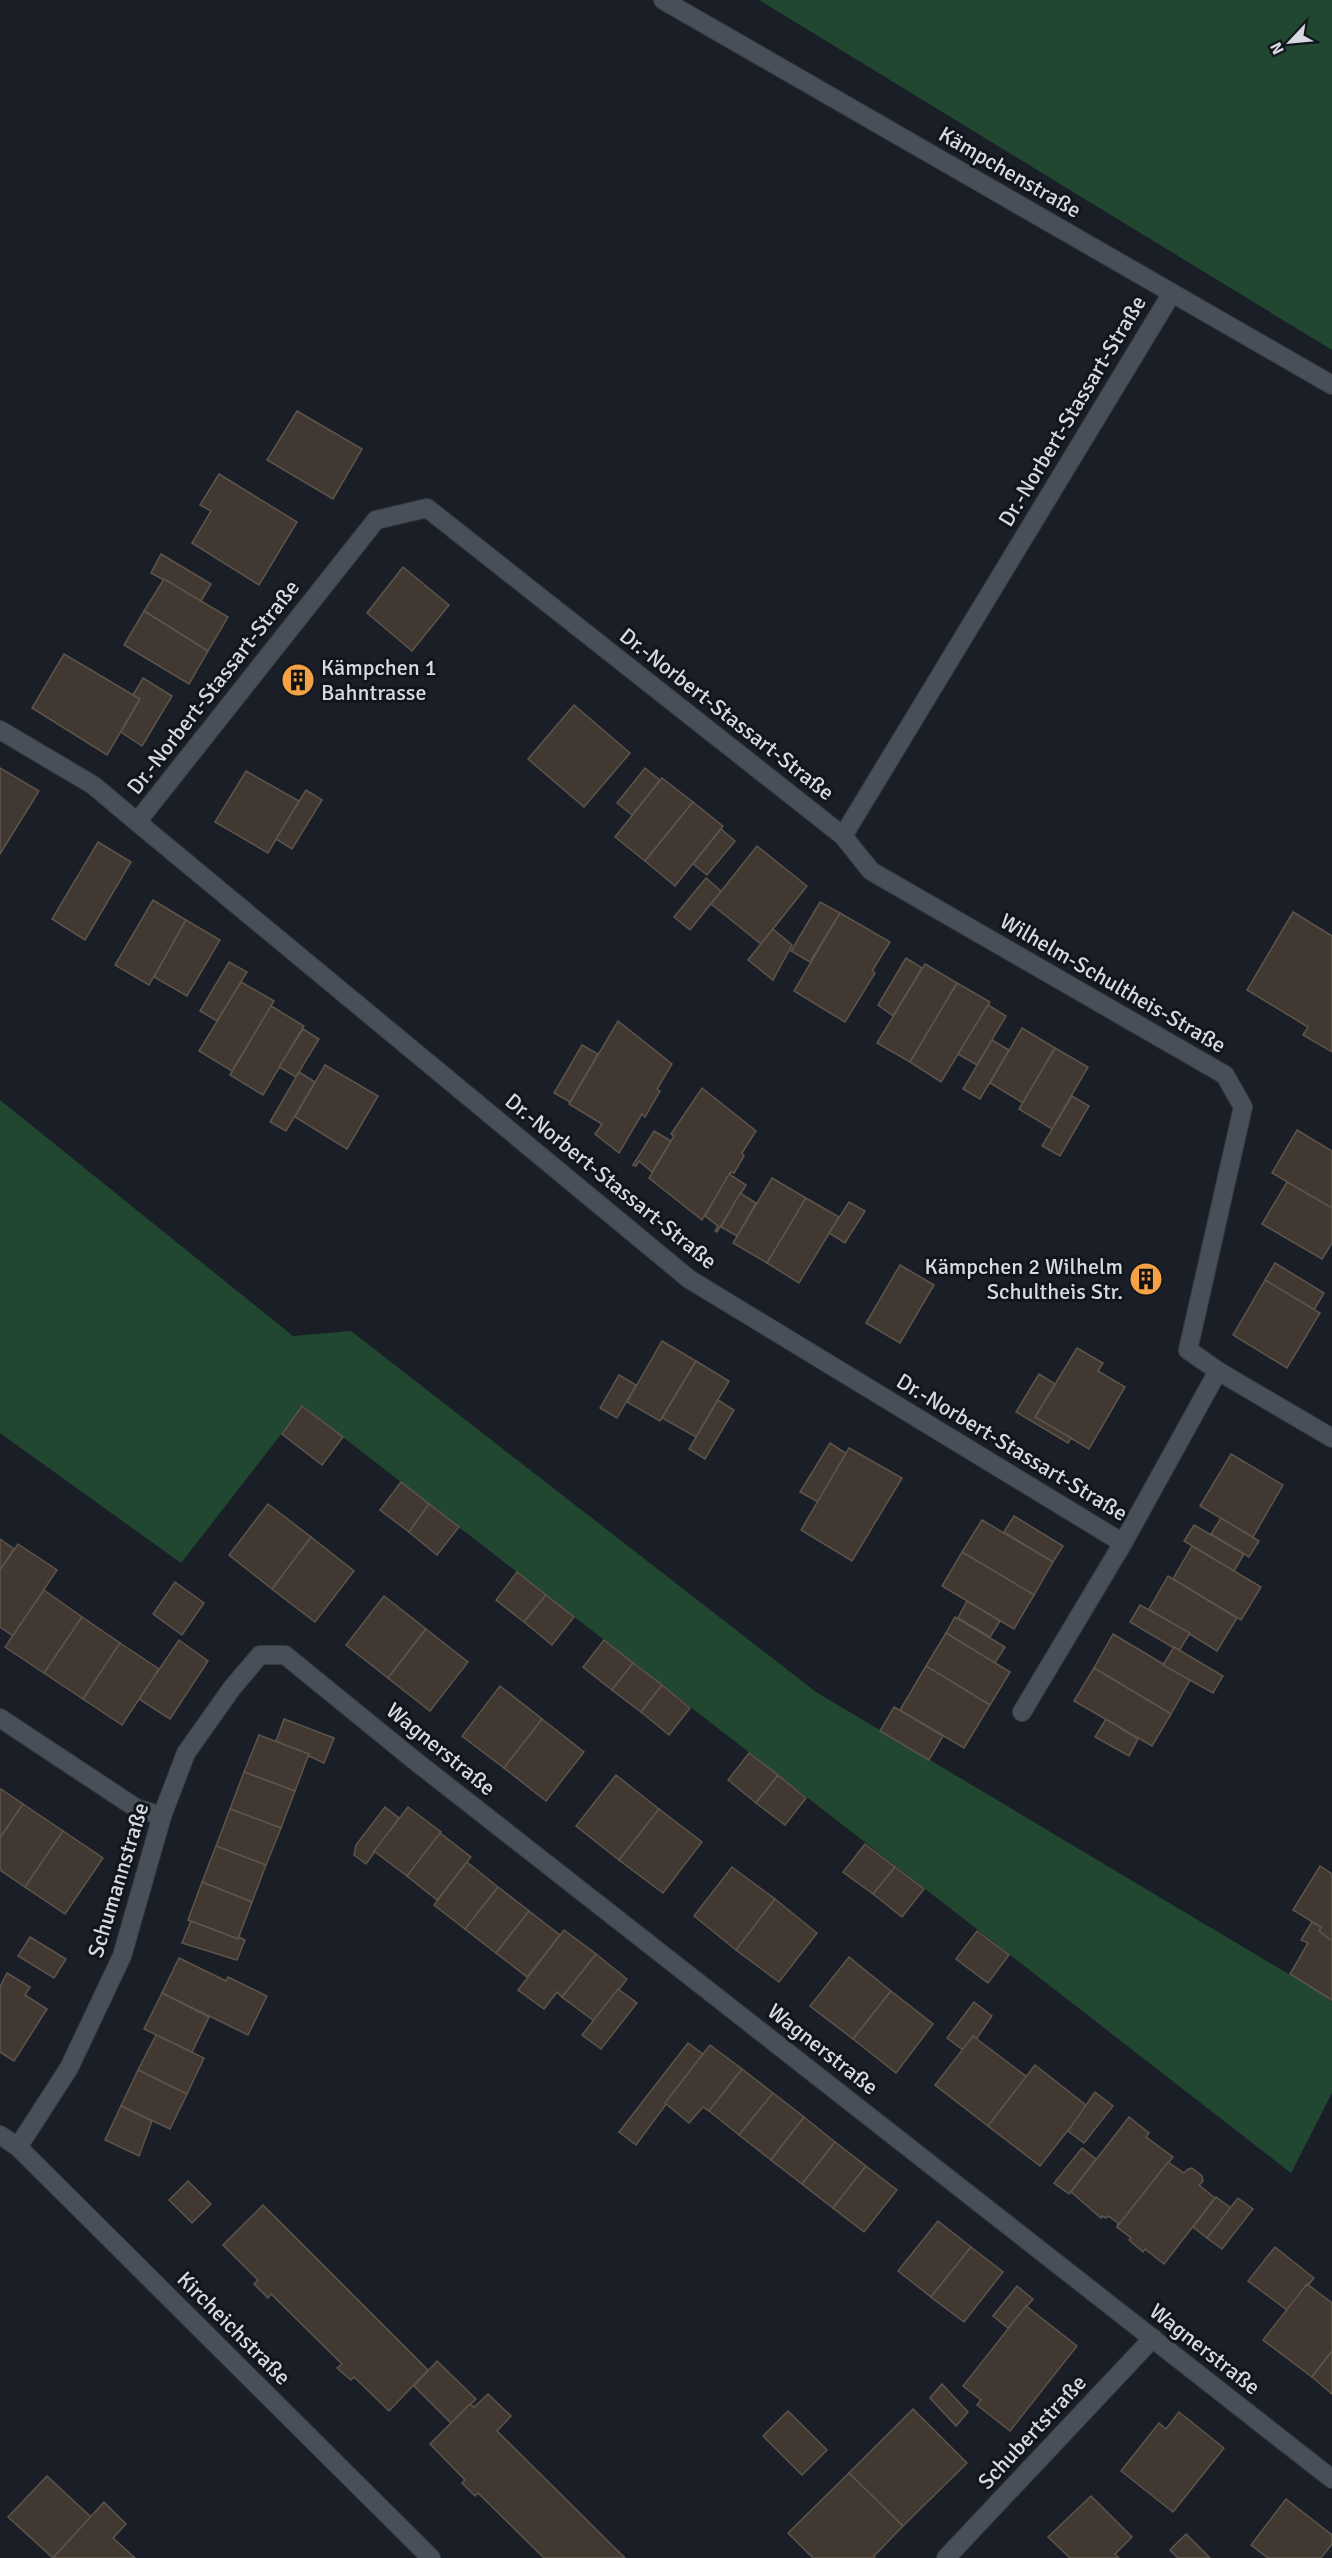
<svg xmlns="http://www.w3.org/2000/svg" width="1332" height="2558" font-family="Signika,sans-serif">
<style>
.green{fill:#214731}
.building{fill:#413931;stroke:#5d544c;stroke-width:1.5}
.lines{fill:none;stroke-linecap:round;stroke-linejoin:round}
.minor-casing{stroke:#373b42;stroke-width:20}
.tertiary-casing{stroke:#373b42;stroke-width:20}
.minor{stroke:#494f59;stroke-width:18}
.tertiary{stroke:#494f59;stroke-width:18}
.labels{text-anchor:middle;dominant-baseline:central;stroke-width:6;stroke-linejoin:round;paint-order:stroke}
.street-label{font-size:22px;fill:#d7dbe0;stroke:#11161d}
.poi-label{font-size:22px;fill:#d7dbe0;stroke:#11161d;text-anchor:start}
</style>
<rect width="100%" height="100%" fill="#1a1f27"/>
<g class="green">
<path d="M759,0H1332V350Z"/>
<path d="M0,1100L293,1336L351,1331L816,1692L1332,2000V2093L1291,2173L303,1406L181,1563L0,1433Z"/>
</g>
<g class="building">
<path d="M297,411L362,449L333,499L267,460Z"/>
<path d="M219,474L297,522L259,585L192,543L211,511L200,505Z"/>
<path d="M161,554L211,584L201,601L151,573Z"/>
<path d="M403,567L449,605L412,651L367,613Z"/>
<path d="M164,579L228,617L208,651L144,611Z"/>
<path d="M144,611L208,651L189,684L124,645Z"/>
<path d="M64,654L140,699L107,755L32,708Z"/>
<path d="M298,665L312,676L297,696L283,684Z"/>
<path d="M143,678L172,696L142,746L121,732L140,699L133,695Z"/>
<path d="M574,705L630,753L584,807L528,759Z"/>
<path d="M0,768L39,791L0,854Z"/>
<path d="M645,768L660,780L632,815L617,803Z"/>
<path d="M246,771L299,801L268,853L215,822Z"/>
<path d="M662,778L693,802L645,861L615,837Z"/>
<path d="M306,790L322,800L292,849L276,839Z"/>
<path d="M693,802L723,826L675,886L645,861Z"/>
<path d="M721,829L735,841L707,875L693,864Z"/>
<path d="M98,842L131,862L85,940L52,919Z"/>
<path d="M757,846L807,886L761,944L711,904Z"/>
<path d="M706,878L721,891L690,930L674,917Z"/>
<path d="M153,900L186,920L149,985L115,965Z"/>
<path d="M820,902L840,913L810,962L791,951Z"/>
<path d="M1293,912L1332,936V1052L1303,1035L1308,1027L1247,990Z"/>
<path d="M840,913L890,942L872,971L875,973L845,1022L794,991Z"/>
<path d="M186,920L220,940L187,996L154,977Z"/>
<path d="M773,929L792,945L773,980L748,960Z"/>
<path d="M906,958L922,968L893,1016L878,1005Z"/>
<path d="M229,962L247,972L217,1021L200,1011Z"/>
<path d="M925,964L957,983L910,1062L877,1043Z"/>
<path d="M241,982L274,1001L232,1071L199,1051Z"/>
<path d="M957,983L990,1002L941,1082L910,1062Z"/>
<path d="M988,1005L1006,1016L977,1065L958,1054Z"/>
<path d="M271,1006L304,1026L263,1095L230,1075Z"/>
<path d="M618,1021L672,1064L657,1089L660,1091L645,1117L642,1114L619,1153L595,1134L602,1124L569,1104Z"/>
<path d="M1022,1028L1055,1048L1023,1103L990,1083Z"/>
<path d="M303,1029L319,1039L296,1077L279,1067Z"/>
<path d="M992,1040L1009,1050L980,1099L963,1089Z"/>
<path d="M582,1045L598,1054L570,1102L554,1093Z"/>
<path d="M1055,1048L1088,1067L1052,1129L1019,1109Z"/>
<path d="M325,1065L378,1096L347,1149L295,1117Z"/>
<path d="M299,1072L315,1082L286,1131L270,1122Z"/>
<path d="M702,1088L756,1131L742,1153L744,1156L734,1173L731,1172L702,1220L649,1178L674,1136L671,1134Z"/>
<path d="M1072,1096L1089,1106L1060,1156L1042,1146Z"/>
<path d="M1297,1130L1332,1151V1208L1272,1173Z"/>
<path d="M654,1131L671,1141L652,1172L639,1161L636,1166L633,1165Z"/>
<path d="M729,1174L746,1185L717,1232L715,1231L718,1226L705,1216Z"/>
<path d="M772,1178L806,1198L767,1263L733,1243Z"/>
<path d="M1287,1182L1332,1208V1243L1322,1259L1262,1224Z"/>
<path d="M740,1193L756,1203L737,1236L721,1227Z"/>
<path d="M806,1198L839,1217L799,1283L767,1263Z"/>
<path d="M849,1202L865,1211L845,1243L829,1233Z"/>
<path d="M1275,1263L1324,1293L1314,1310L1265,1280Z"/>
<path d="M900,1265L934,1285L900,1343L866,1323Z"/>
<path d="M1142,1265L1160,1277L1150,1292L1132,1280Z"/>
<path d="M1265,1280L1320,1313L1287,1368L1233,1335Z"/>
<path d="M662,1341L696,1361L660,1421L627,1402Z"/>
<path d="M1077,1348L1103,1363L1098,1371L1125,1387L1089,1449L1035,1417Z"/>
<path d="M696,1361L729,1381L696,1437L662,1418Z"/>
<path d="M1039,1374L1055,1384L1035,1417L1071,1438L1068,1443L1016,1412Z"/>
<path d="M619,1375L636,1385L617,1418L600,1408Z"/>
<path d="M718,1400L734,1410L705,1459L689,1449Z"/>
<path d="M302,1406L343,1437L322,1465L282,1434Z"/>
<path d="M830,1443L847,1454L818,1502L800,1492Z"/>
<path d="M849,1448L902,1478L852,1561L801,1530Z"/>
<path d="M1231,1454L1283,1485L1253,1537L1200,1506Z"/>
<path d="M401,1482L429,1504L409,1532L380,1510Z"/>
<path d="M268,1504L311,1537L272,1589L229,1555Z"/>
<path d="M429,1504L459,1527L437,1555L409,1532Z"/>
<path d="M1014,1516L1063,1546L1053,1562L1004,1532Z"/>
<path d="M1221,1518L1259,1541L1249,1557L1211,1534Z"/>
<path d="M982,1520L1053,1562L1034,1595L962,1552Z"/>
<path d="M1194,1525L1244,1554L1234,1571L1184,1541Z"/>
<path d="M311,1537L354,1571L315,1622L272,1589Z"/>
<path d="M0,1539L14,1549L0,1570Z"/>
<path d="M18,1544L57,1570L13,1636L0,1627V1570Z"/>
<path d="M1192,1546L1261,1587L1241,1620L1173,1579Z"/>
<path d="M962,1552L1034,1595L1014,1629L942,1586Z"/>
<path d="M517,1572L546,1595L524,1622L496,1600Z"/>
<path d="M1168,1576L1237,1618L1217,1651L1149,1609Z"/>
<path d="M175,1582L204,1603L182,1635L153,1614Z"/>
<path d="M44,1590L82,1617L44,1673L5,1647Z"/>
<path d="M546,1595L574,1617L552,1645L524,1622Z"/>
<path d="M384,1596L426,1629L388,1678L346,1645Z"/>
<path d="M967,1601L1000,1621L990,1637L958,1618Z"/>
<path d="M1140,1605L1190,1633L1179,1651L1130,1622Z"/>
<path d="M82,1617L120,1643L83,1699L44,1673Z"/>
<path d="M955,1617L1005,1647L995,1663L946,1633Z"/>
<path d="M426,1629L468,1662L430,1711L388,1678Z"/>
<path d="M946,1633L1010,1672L990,1705L926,1666Z"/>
<path d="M1113,1634L1190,1680L1171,1714L1094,1668Z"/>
<path d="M179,1640L208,1661L170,1719L139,1699Z"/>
<path d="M604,1640L633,1663L612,1690L583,1667Z"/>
<path d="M120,1643L159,1669L122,1725L83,1699Z"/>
<path d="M1174,1647L1223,1676L1213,1693L1163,1665Z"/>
<path d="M633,1663L662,1685L641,1712L612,1690Z"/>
<path d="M926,1666L990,1705L964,1748L900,1710Z"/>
<path d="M1094,1668L1171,1714L1152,1746L1074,1701Z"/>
<path d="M662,1685L690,1708L669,1735L641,1712Z"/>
<path d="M500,1686L542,1719L504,1768L462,1736Z"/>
<path d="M894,1707L943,1736L929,1760L880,1731Z"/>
<path d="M284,1719L334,1738L324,1763L276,1741Z"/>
<path d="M542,1719L584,1752L546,1801L504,1768Z"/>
<path d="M1106,1719L1138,1739L1129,1756L1095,1737Z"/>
<path d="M259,1735L309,1754L295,1791L244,1772Z"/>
<path d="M749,1753L778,1775L756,1803L728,1780Z"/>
<path d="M244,1772L295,1791L281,1828L230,1809Z"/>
<path d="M616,1775L659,1809L619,1860L576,1826Z"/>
<path d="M778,1775L806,1798L785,1825L756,1803Z"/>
<path d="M1,1789L23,1804L0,1838V1791Z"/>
<path d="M23,1804L63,1831L25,1887L0,1870V1838Z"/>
<path d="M385,1807L399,1818L366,1864L354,1855L356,1845Z"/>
<path d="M408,1807L441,1832L407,1876L374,1851Z"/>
<path d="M230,1809L281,1828L266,1865L216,1846Z"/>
<path d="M659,1809L702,1842L663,1893L619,1860Z"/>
<path d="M63,1831L103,1858L65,1914L25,1887Z"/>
<path d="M440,1833L471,1857L437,1900L407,1876Z"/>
<path d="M865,1844L895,1867L873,1894L843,1872Z"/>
<path d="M216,1846L266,1865L252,1902L202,1882Z"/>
<path d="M467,1862L498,1887L465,1929L434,1905Z"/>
<path d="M1320,1866L1332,1874V1941L1319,1931L1321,1927L1293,1910Z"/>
<path d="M732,1867L775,1899L736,1950L694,1916Z"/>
<path d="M895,1867L924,1889L902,1917L873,1894Z"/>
<path d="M202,1882L252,1902L238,1939L188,1920Z"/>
<path d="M498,1887L529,1911L496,1953L465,1929Z"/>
<path d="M775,1899L817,1933L779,1982L736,1950Z"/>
<path d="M529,1911L560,1935L527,1977L496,1953Z"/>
<path d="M191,1921L238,1939L239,1937L245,1940L237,1960L182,1943Z"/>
<path d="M1312,1922L1321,1927L1319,1931L1332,1941V2000L1290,1974L1308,1943L1301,1940Z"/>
<path d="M564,1930L596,1954L562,1997L557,1992L544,2009L518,1990Z"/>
<path d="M977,1931L1009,1955L988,1983L956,1959Z"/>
<path d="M30,1937L66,1959L54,1978L18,1956Z"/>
<path d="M596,1954L627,1979L594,2021L562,1997Z"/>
<path d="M849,1957L891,1991L853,2039L810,2006Z"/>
<path d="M179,1958L226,1981L228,1977L267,1996L248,2035L162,1993Z"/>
<path d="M7,1973L30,1987L25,1995L47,2009L14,2061L0,2052V1987Z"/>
<path d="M618,1989L637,2003L601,2049L582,2035Z"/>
<path d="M891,1991L933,2024L896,2073L853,2039Z"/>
<path d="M162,1993L209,2017L192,2052L144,2029Z"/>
<path d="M974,2002L992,2016L977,2038L973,2036L963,2050L947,2038Z"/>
<path d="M156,2035L204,2058L187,2094L138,2070Z"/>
<path d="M973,2036L1027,2077L988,2126L935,2085Z"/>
<path d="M688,2043L703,2054L636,2145L619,2132Z"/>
<path d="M710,2045L742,2069L709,2111L703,2107L689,2123L665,2103Z"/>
<path d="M1035,2065L1087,2106L1040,2166L988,2126Z"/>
<path d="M742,2069L773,2093L739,2135L709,2111Z"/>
<path d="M138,2070L187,2094L170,2129L121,2106Z"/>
<path d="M1095,2092L1113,2106L1084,2143L1068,2131Z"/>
<path d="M773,2093L804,2117L771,2160L739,2135Z"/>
<path d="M121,2106L152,2121L139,2156L105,2140Z"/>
<path d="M804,2117L835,2142L802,2184L771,2160Z"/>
<path d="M1129,2117L1149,2133L1146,2137L1173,2157L1117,2227L1118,2223L1108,2216L1106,2218L1102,2216L1101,2218L1071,2192Z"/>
<path d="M835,2142L866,2166L833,2208L802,2184Z"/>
<path d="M1082,2148L1096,2159L1069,2194L1054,2183Z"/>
<path d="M1168,2162L1184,2173L1188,2169L1192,2168L1202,2176L1203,2181L1199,2185L1215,2198L1164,2264L1145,2249L1143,2252L1129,2240L1131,2238L1117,2227Z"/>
<path d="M866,2166L897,2190L864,2232L833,2208Z"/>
<path d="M188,2181L211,2204L192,2223L169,2200Z"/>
<path d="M1216,2197L1231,2208L1207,2238L1193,2227Z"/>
<path d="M1238,2198L1253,2209L1222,2249L1207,2238Z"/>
<path d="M263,2205L428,2370L389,2411L354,2377L351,2380L337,2368L342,2364L271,2294L268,2298L254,2284L258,2280L223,2245Z"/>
<path d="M938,2221L971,2247L931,2297L898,2271Z"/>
<path d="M971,2247L1003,2272L964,2322L931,2297Z"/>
<path d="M1275,2247L1314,2278L1287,2310L1248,2281Z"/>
<path d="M1307,2284L1332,2303V2351L1312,2377L1263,2340Z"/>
<path d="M1017,2286L1033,2299L1008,2328L993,2316Z"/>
<path d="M1026,2306L1077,2346L1010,2431L977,2405L981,2400L963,2386Z"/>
<path d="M1332,2351V2394L1312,2377Z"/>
<path d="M437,2361L476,2399L451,2423L414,2386Z"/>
<path d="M942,2384L968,2412L956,2426L930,2398Z"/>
<path d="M488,2394L511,2416L497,2431L625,2558H544L478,2493L475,2496L462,2483L465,2480L430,2444L470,2404L474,2407Z"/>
<path d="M913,2409L967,2463L903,2526L849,2473Z"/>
<path d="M788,2411L827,2450L802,2475L763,2436Z"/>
<path d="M1179,2412L1224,2448L1173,2512L1121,2471L1159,2423L1166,2429Z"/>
<path d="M849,2473L903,2526L874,2556L875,2558H813L788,2533Z"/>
<path d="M47,2476L91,2517L53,2558L8,2517Z"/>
<path d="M1091,2496L1132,2537L1115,2554L1119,2558H1070L1048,2537Z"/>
<path d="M1286,2499L1332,2535V2544L1321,2558H1268L1251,2545Z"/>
<path d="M104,2502L126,2524L113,2538L135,2558H53Z"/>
<path d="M1186,2534L1210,2558H1178L1170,2550Z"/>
</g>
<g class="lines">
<defs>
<g id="minor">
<path d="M0,730L93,785L137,822L376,520L427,508L843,836L1172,293"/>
<path d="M137,822L689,1279L1123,1543L1022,1712"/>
<path d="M843,836L871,871L1225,1075L1243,1107L1188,1350L1218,1371L1332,1438"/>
<path d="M1123,1543L1218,1371"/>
<path d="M0,1718L136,1808L162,1816"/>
<path d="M0,2135L18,2147L431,2558"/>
<path d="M18,2147L69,2068L122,1956L162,1816L186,1753L232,1688L260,1655H285L414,1760L1332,2479"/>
<path d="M946,2558L1153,2338"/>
</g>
<path id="tertiary" d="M663,0L1332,385"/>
</defs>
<use href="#minor" class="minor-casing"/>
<use href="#tertiary" class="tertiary-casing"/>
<use href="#minor" class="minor"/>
<use href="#tertiary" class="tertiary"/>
</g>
<defs>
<symbol id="building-disc" viewBox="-11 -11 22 22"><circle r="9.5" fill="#f5a246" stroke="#11161d"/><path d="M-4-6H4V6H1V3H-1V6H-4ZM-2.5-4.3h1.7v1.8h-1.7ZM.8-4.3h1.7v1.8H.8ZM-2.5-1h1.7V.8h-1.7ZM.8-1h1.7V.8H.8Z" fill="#111"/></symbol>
</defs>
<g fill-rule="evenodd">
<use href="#building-disc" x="279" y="661" width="38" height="38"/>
<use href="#building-disc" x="1127" y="1260" width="38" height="38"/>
</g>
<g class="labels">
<g class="street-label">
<text transform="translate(1010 172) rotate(30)">Kämpchenstraße</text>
<text transform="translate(1072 411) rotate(-59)">Dr.-Norbert-Stassart-Straße</text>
<text transform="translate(213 687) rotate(-52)">Dr.-Norbert-Stassart-Straße</text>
<text transform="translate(727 714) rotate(38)">Dr.-Norbert-Stassart-Straße</text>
<text transform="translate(1113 983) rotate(30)">Wilhelm-Schultheis-Straße</text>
<text transform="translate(611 1181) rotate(39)">Dr.-Norbert-Stassart-Straße</text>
<text transform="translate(1012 1447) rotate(31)">Dr.-Norbert-Stassart-Straße</text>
<text transform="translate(441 1749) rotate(39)">Wagnerstraße</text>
<text transform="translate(118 1880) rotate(-73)">Schumannstraße</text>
<text transform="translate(823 2049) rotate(38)">Wagnerstraße</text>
<text transform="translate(234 2328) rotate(45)">Kircheichstraße</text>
<text transform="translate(1205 2349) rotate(38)">Wagnerstraße</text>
<text transform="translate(1032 2432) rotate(-47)">Schubertstraße</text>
</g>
<g class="poi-label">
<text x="321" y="667">Kämpchen 1<tspan x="321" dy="25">Bahntrasse</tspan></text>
<text x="1123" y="1266" text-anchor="end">Kämpchen 2 Wilhelm<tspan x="1123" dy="25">Schultheis Str.</tspan></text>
</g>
</g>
<g transform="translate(1290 42) rotate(244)" stroke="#11161d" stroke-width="4.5" paint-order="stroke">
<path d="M0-4.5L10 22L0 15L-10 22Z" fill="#d7dbe0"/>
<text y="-9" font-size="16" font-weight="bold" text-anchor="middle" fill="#d7dbe0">N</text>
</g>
</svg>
